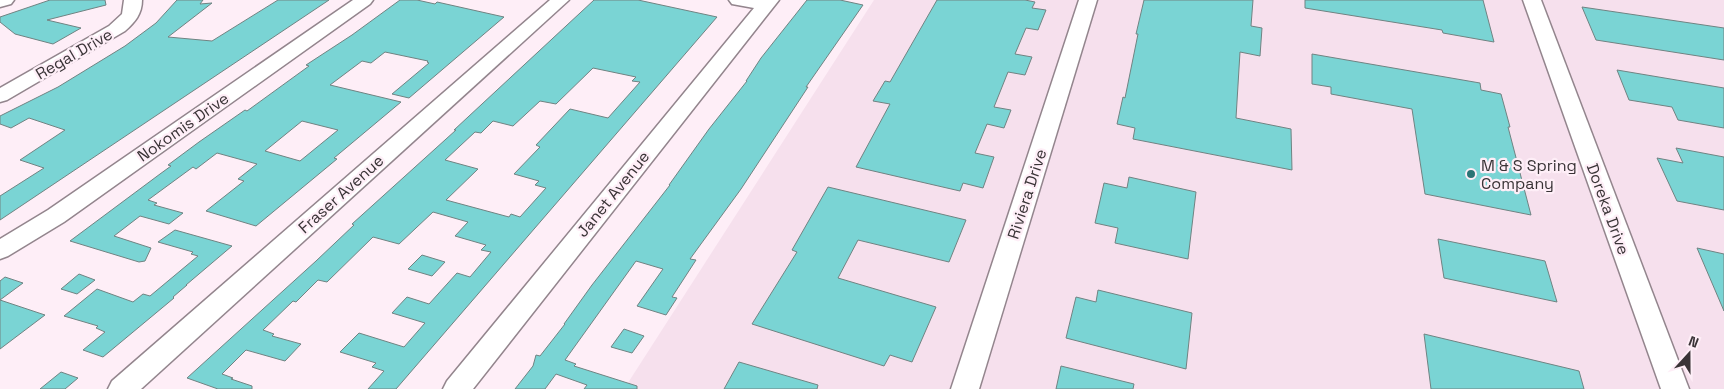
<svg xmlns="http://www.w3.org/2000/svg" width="1724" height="389" font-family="'Space Grotesk',sans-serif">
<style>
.built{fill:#f6e0ed}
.building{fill:#7ad4d4;stroke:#708382;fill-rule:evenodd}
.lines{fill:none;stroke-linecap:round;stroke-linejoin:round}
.minor-casing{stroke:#93858d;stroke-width:3}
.minor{fill:#fff;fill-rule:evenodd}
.poi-dot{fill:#2a7475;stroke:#feeef7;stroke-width:2}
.labels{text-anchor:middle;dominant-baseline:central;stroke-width:4.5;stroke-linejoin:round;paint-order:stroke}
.street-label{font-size:16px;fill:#3a3437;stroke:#feeef7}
.poi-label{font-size:16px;fill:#3a3437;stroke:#feeef7;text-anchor:start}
</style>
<rect width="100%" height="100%" fill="#feeef7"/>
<path class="built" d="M874,0H1724V389H624Z"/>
<g class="building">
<path d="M50,0H105L106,5L47,20L81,28L53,44L15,34L0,22V17Z"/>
<path d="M177,0H203L200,4L212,3L168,37L212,41L278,0H329L0,220V196L44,168L20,160L65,130L29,118L11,128L0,124V116L58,87L125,46L156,23Z"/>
<path d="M400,0H417L435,4L437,2L504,17L409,98L392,94L429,63L427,62L428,61L385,52L371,63L362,61L330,85L401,102L334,158L337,159L256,226L206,211L244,181L238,179L257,164L217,153L196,169L193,167L148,200L157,203L154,205L183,213L169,224L140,216L114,236L151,248L145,261L139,262L70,241L160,174L171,166L168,165L199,142L245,110L247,111L309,66L306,65L352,35ZM302,121L338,130L300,161L265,151Z"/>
<path d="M594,0H638L717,17L396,389H368L384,371L372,367L376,363L340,352L359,333L404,347L425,323L392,313L407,297L429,304L457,273L470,277L491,252L481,250L486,245L455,236L468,222L433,212L399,244L373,237L327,282L318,280L296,302L293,301L263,330L274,334L272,336L301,344L285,361L246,350L222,374L233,378L231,379L252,386V389H218L187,378L316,261L354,225L352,224L456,130H454ZM593,68L636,77L632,81L640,82L608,118L570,109L536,145L540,147L514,174L539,181L535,185L546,188L520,217L511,214L509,217L446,200L478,169L445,160L475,132L481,133L493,121L513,126L540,101L556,104Z"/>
<path d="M807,0H840L863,5L806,87H808L741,189L690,259L696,260L672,297L677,298L666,315L637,306L663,269L636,261L565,360L576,364L574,366L637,386V389H584L587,385L556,374L545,389H515L533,366L536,355L540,356L565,324H564L592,285L670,185H669L709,129L747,81H746L761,58Z"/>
<path d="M937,0H1025L1035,2L1032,8L1046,10L1038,30L1026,28L1015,54L1032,57L1025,75L1008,72L994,107L1011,110L1004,128L987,124L975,153L994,157L983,188L963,183L960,191L856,167L890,104L873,101L885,81L890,82Z"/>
<path d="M1144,0H1253L1251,26L1262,28L1260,56L1240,52L1236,118L1291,129L1292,170L1133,139L1135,128L1117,124L1123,97L1125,98L1138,34H1136Z"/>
<path d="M1305,0H1483L1494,42L1443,33L1442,30L1305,8Z"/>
<path d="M1582,7L1724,28V60L1596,40Z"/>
<path d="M1312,54L1480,83L1481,90L1501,94L1510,127H1508L1531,215L1425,194L1412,109L1331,94V87L1312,84Z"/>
<path d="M1617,70L1724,88V128L1678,120L1672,107L1629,100Z"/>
<path d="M1676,148L1724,157V210L1677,201L1657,158L1683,163Z"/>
<path d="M1129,177L1196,192L1188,259L1115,243L1118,228L1095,223L1104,183L1127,188Z"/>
<path d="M828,187L966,220L949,262L858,240L838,278L936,307L912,362L890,355L884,366L752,324L797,252L792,250Z"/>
<path d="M175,230L232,246L186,285H187L173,297L174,298L103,357L83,350L105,332L96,328L98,326L64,316L97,289L133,302L143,294L150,296L198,256L191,254L193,252L158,242Z"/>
<path d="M1438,239L1545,261L1557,302L1444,278Z"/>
<path d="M1697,248L1724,254V311Z"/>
<path d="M422,255L445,262L432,276L408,269Z"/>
<path d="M79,274L95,280L77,294L61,289Z"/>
<path d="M5,277L23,283L0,300L45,315L0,349V281Z"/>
<path d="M1098,290L1192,313L1186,369L1066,338L1076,297L1096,302Z"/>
<path d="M624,329L644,336L632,353L611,347Z"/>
<path d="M1424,334L1579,371L1584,389H1431Z"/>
<path d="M739,362L818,385L817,389H724Z"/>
<path d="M1061,366L1134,384L1133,389H1056Z"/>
<path d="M61,372L78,378L65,389H40Z"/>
</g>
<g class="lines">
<defs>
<g id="minor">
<path d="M0,0H14L11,4L0,7Z"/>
<path d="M124,0H142C142,14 135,22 125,31L7,100L0,102V88L109,26L122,14Z"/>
<path d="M353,0H373L370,4L64,222L8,256L0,259V239L48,210Z"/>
<path d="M550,0H569L141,389H108L112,381Z"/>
<path d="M729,0H779L473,389H443L447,381L754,8L732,4Z"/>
<path d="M1079,0H1097L979,389H951Z"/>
<path d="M1523,0H1541L1689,389H1661Z"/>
</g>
</defs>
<use href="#minor" class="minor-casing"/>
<use href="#minor" class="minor"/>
</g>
<circle class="poi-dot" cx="1471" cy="174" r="5"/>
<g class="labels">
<g class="street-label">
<text transform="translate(74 54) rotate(-30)">Regal Drive</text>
<text transform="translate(183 127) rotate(-35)">Nokomis Drive</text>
<text transform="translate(341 194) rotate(-42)">Fraser Avenue</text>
<text transform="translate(613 194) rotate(-51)">Janet Avenue</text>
<text transform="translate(1027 194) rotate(-72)">Riviera Drive</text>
<text transform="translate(1608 209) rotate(70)">Doreka Drive</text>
</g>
<g class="poi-label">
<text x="1481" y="165">M &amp; S Spring<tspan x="1481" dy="18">Company</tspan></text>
</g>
</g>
<g transform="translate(1689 354) rotate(21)" stroke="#feeef7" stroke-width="4" paint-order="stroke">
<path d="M0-4L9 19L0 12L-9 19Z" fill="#3a3437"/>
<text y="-8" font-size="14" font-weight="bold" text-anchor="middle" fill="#3a3437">N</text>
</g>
</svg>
